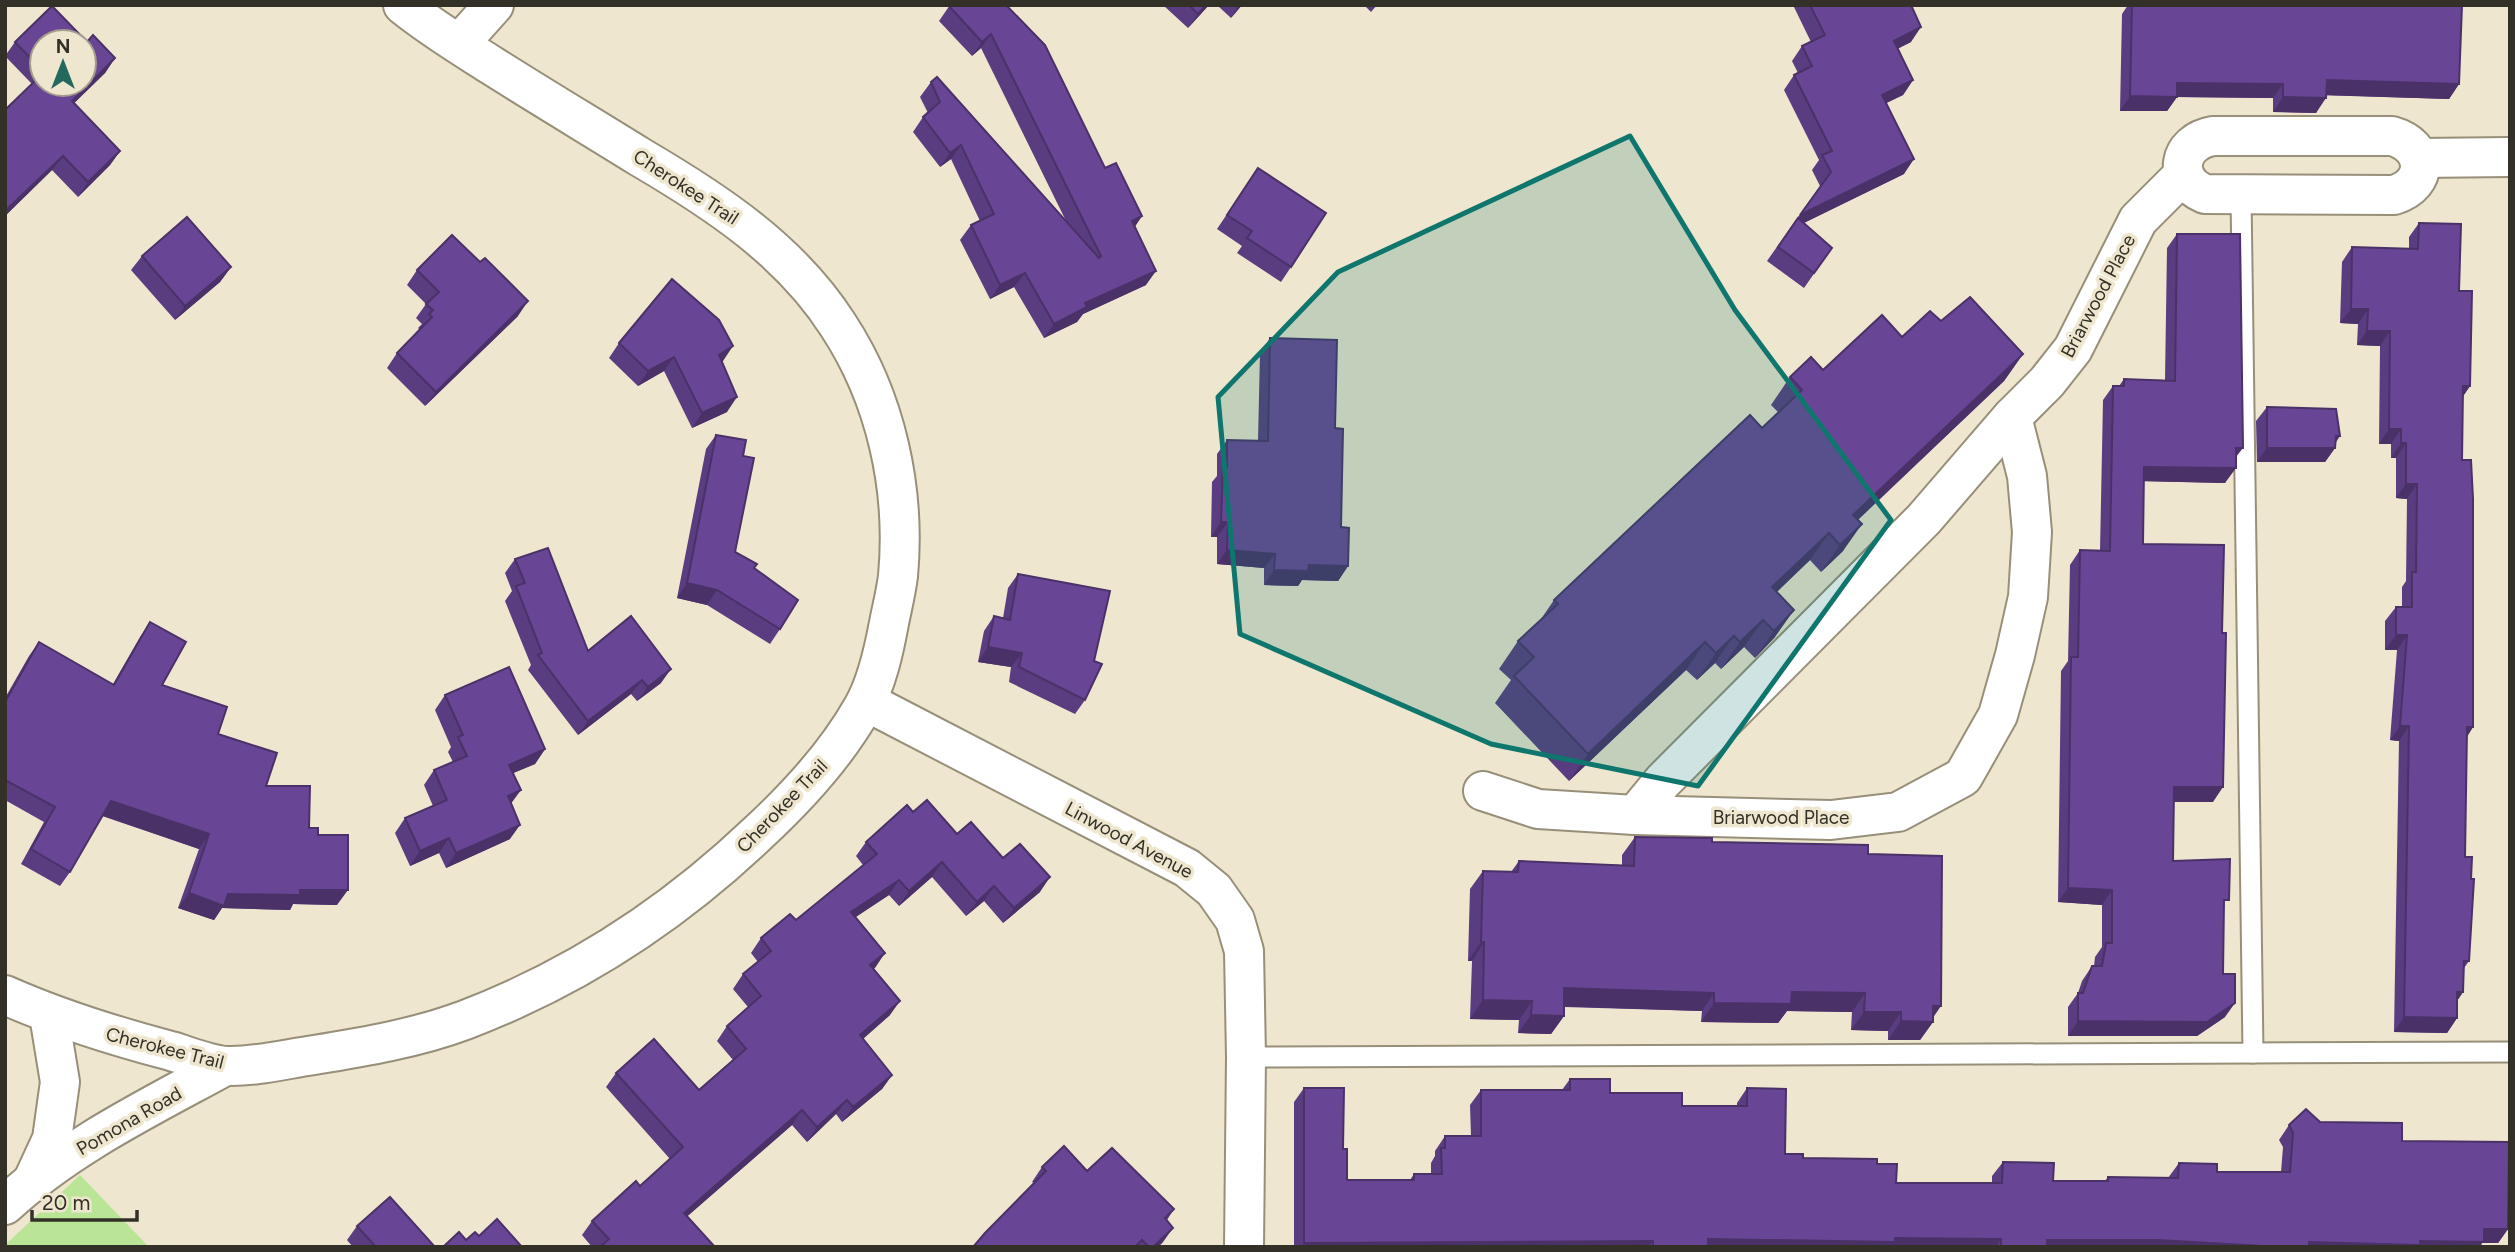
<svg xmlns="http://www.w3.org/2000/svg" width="2515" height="1252" font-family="Figtree,sans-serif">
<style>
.green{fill:#bae597}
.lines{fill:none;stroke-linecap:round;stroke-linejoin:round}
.lane-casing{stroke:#978f79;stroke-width:23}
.street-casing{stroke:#978f79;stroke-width:42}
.lane{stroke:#fff;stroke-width:19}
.street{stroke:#fff;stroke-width:38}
.wall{fill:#5a3c80;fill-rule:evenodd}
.shaded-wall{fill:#4a3168}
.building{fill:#694695;stroke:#4a3168;stroke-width:2}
.marked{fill:#0f766e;fill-opacity:0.2;stroke:#0f766e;stroke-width:5;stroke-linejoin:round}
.labels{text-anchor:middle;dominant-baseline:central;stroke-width:7;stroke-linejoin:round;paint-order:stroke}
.street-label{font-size:19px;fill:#333027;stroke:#efe6cf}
</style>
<rect width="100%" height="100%" fill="#efe6cf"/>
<path class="green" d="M80,1175L149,1247H5V1245Z"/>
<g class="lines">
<defs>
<g id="lane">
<path d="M2253,1053L2510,1052"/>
<path d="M1246,1057L2253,1053L2241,195"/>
</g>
<g id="street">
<path d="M459,44L494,5"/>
<path d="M2213,136H2392C2428,146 2430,184 2394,195L2205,194C2171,180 2178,142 2213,136Z"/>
<path d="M2419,158L2510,157"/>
<path d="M867,702L1187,868L1214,890L1235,920L1244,951L1246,1057L1244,1247"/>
<path d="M1483,791L1538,809L1635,815L1663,781L1924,519L2012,417L2047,382L2073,349L2138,220L2184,174"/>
<path d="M1635,815L1831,820L1898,812L1963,777L1998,715L2015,655L2028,597L2032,532L2027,476L2012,417"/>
<path d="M5,995C59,1019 114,1036 171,1051C188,1056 209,1065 227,1066C255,1067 286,1059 314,1055C364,1047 417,1038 465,1020C575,978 673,914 758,833C798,796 836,755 863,707C877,683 884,650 889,623C892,608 896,592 898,576C906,489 886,398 838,325C790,250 715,201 640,157C590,126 540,96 491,65C461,46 430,27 403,5"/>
<path d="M34,1178L52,1139L60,1082L49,1015"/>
<path d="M5,1205C69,1146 150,1107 225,1066"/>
</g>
</defs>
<use href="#lane" class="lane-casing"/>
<use href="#street" class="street-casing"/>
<use href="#lane" class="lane"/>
<use href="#street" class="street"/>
</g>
<g class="wall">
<path d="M950,5H1010L1008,7L1105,168L1142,216L1135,226L1146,285L1083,314L1077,322L1044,338L1014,287L990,299L960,240L971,225L980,221L951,159L940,167L913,132L923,117L928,113L920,97L931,82L1067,223L981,48L972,56L939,21Z"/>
<path d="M1163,5H1209L1188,28Z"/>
<path d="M1217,5H1242L1231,18Z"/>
<path d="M1364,5H1377L1371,12Z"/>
<path d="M1793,5H1911V42L1897,49L1913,80L1903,95L1886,103L1904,174L1804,223L1832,248L1804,288L1767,261L1820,186L1812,170L1819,160L1784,90L1794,75L1798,73L1792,61L1802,46L1811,42Z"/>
<path d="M2128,5H2462L2459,84L2449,99L2326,95L2316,113L2273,112V98L2177,97L2167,111H2120L2122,14Z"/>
<path d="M52,6L87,42L93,35L115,58L105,73L74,103L120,151L110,165L78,197L52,170L5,216V110L32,84L5,56L15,42ZM42,42H84V84H42Z"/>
<path d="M1258,168L1291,267L1281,282L1237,253L1242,246L1217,229Z"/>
<path d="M2419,223L2459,291L2470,386L2463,396L2462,460L2473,727L2467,737L2465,857L2469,961L2464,968L2463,992L2457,1001V1018L2447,1033L2394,1032L2399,741L2390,740L2397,650H2385V621L2396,607H2402V587L2406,581L2407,499L2396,498V458H2391V444H2379L2380,346L2357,345L2358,324L2340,323L2342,262L2352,247L2409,249V237Z"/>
<path d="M2177,234L2236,458L2225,483L2144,481L2143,544L2213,802H2174L2173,861L2224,908L2223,974L2225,1017L2197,1036H2068V1007L2078,993L2082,981L2092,966H2094L2095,957L2102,947V905L2058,902L2061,671L2068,661L2070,565L2080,550L2100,551L2103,400L2113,386H2119L2124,379L2165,380L2167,248Z"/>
<path d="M142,256L231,267L220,282L175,320L131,270Z"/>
<path d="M417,270L518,316L425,406L387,368L397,353L420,330L418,328L422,324L416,318L426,304L407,285Z"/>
<path d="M1941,321L2023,354L2004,381L1858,520L1843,551L1821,572L1810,560L1777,592L1775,637L1755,658L1744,647L1721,669L1715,663L1697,680L1686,670L1569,781L1495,703L1511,680L1499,669L1518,641L1539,622L1554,600L1762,428L1778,412L1771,405L1790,377L1823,370Z"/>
<path d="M1270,338L1335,428L1341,527L1348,566L1338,581L1302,580L1298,586L1264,585V568L1217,564V537H1211L1212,482L1217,476V454L1227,440L1258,441L1260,353Z"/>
<path d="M619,343L723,361H722L727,412L692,428L664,371L638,386L609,358Z"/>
<path d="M2267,407L2335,448L2325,462H2257L2256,421Z"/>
<path d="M716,435L735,552L754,568L780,629L770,644L707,605L677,598L706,449Z"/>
<path d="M515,559L588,651L661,683L637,701L631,694L578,735L528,670L531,665L505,601L512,591L505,573Z"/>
<path d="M1018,574L1085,700L1075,714L1009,682L1011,667L978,662L984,631L994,616L1003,618L1008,588Z"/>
<path d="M150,622L162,685L218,734L266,786L309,828L318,835L337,905L293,904L290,910L222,908L214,920L178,908L199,849L102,816L70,872L60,886L21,864L44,822L5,800V698L29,656L39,642L113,684L140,637Z"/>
<path d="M445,695L545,749L535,764L513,773L510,839L446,868L439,853L410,866L395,833L405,818L433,806L424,785L434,770L453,762L448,752L451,747L435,710Z"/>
<path d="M913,812L1003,858L1040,892L1003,923L984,901L966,916L932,877L899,906L889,895L855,917L890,1015L863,1039L892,1075L882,1089L842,1122L836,1114L807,1142L792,1125L687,1216L715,1247H592L582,1235L592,1221L640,1186L670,1159L606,1087L616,1073L699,1090L733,1060L717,1041L727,1026L748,1007L733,989L743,974L758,962L751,953L761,938L796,920L863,865L856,856L866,842Z"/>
<path d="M1635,837L1868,854L1933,1018V1022L1920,1040H1888V1031L1851,1030L1852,1012L1787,1011L1778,1023L1701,1022L1702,1011L1564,1007V1016L1551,1034L1518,1033L1519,1020L1470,1019L1472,961H1468L1470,889L1483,871L1511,872L1519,861L1622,865V855Z"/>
<path d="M1570,1079L1610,1093L1682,1106H1737V1103L1747,1088L1785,1154L1803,1158L1877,1164L1896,1183H1992V1176L2003,1162L2053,1181H2105L2108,1177L2168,1178L2179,1163L2217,1172H2281L2283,1147L2279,1140L2289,1125L2320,1122L2402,1141L2508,1229L2498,1243H2482L2480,1247H1294V1102L1304,1088L1343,1149L1347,1180H1410L1414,1174H1431V1163L1435,1156V1151L1445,1136H1471L1470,1105L1481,1090H1562Z"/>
<path d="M1042,1167L1087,1171L1174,1209L1167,1220L1163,1242L1158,1247H973L1034,1183L1032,1182Z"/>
<path d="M357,1226L435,1247H353L347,1240Z"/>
</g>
<g class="shaded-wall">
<path d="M1206,5H1209L1188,28L1198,14Z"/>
<path d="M1239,5H1242L1231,18Z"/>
<path d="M1921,27L1911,42L1883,56L1894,41Z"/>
<path d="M991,34L981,48L972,56L982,42Z"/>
<path d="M115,58L105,73L62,115L72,101Z"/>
<path d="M1913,80L1903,95L1872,110L1882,95Z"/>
<path d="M2327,80L2459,84L2449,99L2317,95Z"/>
<path d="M2177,83L2283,84L2273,98L2177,97L2167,111H2120L2130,96Z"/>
<path d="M2283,97L2326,98L2316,113L2273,112Z"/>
<path d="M961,145L951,159L940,167L950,153Z"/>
<path d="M120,151L110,165L78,197L88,182Z"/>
<path d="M63,156L52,170L5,216V211Z"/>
<path d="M1914,159L1904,174L1789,230L1800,215Z"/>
<path d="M1142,216L1132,231V221Z"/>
<path d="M231,267L220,282L175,320L185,306Z"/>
<path d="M1156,271L1146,285L1083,314L1077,322L1044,338L1054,324L1085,303Z"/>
<path d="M1025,273L1014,287L990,299L1000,285Z"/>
<path d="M528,301L518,316L425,406L436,392Z"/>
<path d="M2351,309H2368L2358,324L2340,323Z"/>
<path d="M2367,331H2390L2380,346L2357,345Z"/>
<path d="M733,346L723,361L709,370L719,355Z"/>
<path d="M2023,354L2004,381L1834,542L1853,515Z"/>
<path d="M674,357L664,371L638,386L648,371Z"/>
<path d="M2463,386H2470L2460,401Z"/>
<path d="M737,397L727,412L692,428L702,413Z"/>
<path d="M2389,429H2401L2391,444H2379Z"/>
<path d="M2336,436H2340L2332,448H2335L2325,462H2257L2267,448Z"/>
<path d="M2401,443H2406L2396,458H2391Z"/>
<path d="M2236,448H2243L2232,462Z"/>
<path d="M2144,467L2236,468L2225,483L2134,481Z"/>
<path d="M2406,484H2417L2407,499L2396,498Z"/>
<path d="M1221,522H1228L1217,537H1211Z"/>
<path d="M1862,524L1843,551L1821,572L1840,545Z"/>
<path d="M1829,533L1810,560L1753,614L1772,587Z"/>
<path d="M1227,550L1275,554L1264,568L1217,564Z"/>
<path d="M1309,565L1348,566L1338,581L1302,580L1298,586L1264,585L1274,570Z"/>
<path d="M687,583L717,590L707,605L677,598Z"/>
<path d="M1794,610L1775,637L1755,658L1774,631Z"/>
<path d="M1763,620L1744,647L1721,669L1740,642Z"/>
<path d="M2396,635H2407L2397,650H2385Z"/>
<path d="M1734,636L1715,663L1697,680L1716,653Z"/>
<path d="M1705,642L1686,670L1569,781L1588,754Z"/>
<path d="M988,647L1022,653L1011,667L978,662Z"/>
<path d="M671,669L661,683L637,701L648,687Z"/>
<path d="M642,680L631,694L578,735L588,721Z"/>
<path d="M2400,726H2409L2399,741L2390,740Z"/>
<path d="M2467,727H2473L2463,742Z"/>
<path d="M545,749L535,764L499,779L509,765Z"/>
<path d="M2174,787H2223L2213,802H2164Z"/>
<path d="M521,790L510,805L508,796Z"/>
<path d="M111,801L209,834L199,849L101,815Z"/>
<path d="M520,825L510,839L446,868L456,853Z"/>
<path d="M449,838L439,853L410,866L420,851Z"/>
<path d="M942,862L932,877L899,906L909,891Z"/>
<path d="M1050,877L1040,892L1003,923L1014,908Z"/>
<path d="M899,880L889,895L841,927L851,912Z"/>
<path d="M994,886L984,901L966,916L977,902Z"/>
<path d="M2068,888L2112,890L2102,905L2058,902Z"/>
<path d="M300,890H348L337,905L293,904L290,910L222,908L214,920L178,908L189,893L228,894Z"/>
<path d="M1481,942H1484L1472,961H1468Z"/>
<path d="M885,953L875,968L860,979L870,965Z"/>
<path d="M1564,988L1714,993L1702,1011L1551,1006Z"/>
<path d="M1792,992L1865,993L1852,1012L1787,1011L1778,1023L1701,1022L1714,1003Z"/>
<path d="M2457,992H2463L2453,1007Z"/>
<path d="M1483,1000L1532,1001L1519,1020L1470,1019Z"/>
<path d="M900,1001L890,1015L850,1050L860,1035Z"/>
<path d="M2235,1003L2225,1017L2197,1036H2068L2078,1021Z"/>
<path d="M1933,1006H1941L1930,1022H1933L1920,1040H1888L1901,1021Z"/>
<path d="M1864,1012H1901L1888,1031L1851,1030Z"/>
<path d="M1531,1015L1564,1016L1551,1034L1518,1033Z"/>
<path d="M2404,1017L2457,1018L2447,1033L2394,1032Z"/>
<path d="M892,1075L882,1089L842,1122L853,1107Z"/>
<path d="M847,1100L836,1114L807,1142L817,1127Z"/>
<path d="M802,1110L792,1125L674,1228L684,1213Z"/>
<path d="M1173,1228L1163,1242L1158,1247H1153Z"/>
<path d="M2484,1229H2508L2498,1243H2482L2480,1247H2306L2309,1242L2420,1241Z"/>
<path d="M1895,1238L2001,1239L1996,1247H1703L1708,1239Z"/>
<path d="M2047,1240H2158L2281,1247H2001Z"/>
<path d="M1653,1241L1649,1247H1301L1304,1243Z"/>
</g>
<g class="building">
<path d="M950,5H1006L1045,45L1105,168L1116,163L1142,216L1132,221L1156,271L1085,303L1087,307L1054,324L1025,273L1000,285L971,225L994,214L961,145L950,153L923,117L940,102L931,82L937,77L1099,258L1101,256L991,34L982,42L949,6Z"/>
<path d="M1189,5H1206L1198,14Z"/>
<path d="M1810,5H1911L1921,27L1894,41L1913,80L1882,95L1914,159L1800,215L1831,172L1822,155L1832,151L1794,75L1812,66L1802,46L1825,35Z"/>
<path d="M2132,5H2462L2459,84L2327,80L2326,98L2283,97V84L2177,83V97L2130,96Z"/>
<path d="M52,6L87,42L93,35L115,58L72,101L120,151L88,182L63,156L5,211V110L42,74V84H84V42H42V70L15,42Z"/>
<path d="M1258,168L1326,213L1291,267L1247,238L1252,231L1227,215Z"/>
<path d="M187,217L231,267L185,306L142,256Z"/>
<path d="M1798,218L1832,248L1814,273L1778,247Z"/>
<path d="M2419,223L2461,224L2459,291H2472L2470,386H2463L2462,460H2471L2473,499V727H2467L2465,857H2472L2471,879H2474L2469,961H2464L2463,992H2457V1018L2404,1017L2409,726H2400L2407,635H2396V607H2412V572H2416L2417,484H2406V443H2401V429H2389L2390,331H2367L2368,309H2351L2352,247L2418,249Z"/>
<path d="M2177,234H2240L2243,448H2236V468L2144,467L2143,544L2224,545L2222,633H2226L2223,787H2174L2173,861L2230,859L2229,900H2224L2223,974H2235V1003L2207,1022L2078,1021V993H2083L2092,966H2102L2106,943H2112V890L2068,888L2071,657H2078L2080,550L2110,551L2113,386H2124V379L2175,381Z"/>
<path d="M452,235L480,262L485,258L528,301L436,392L397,353L432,317L429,314L433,310L426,304L439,292L417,270Z"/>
<path d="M672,279L719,320L733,346L719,355L737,397L702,413L674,357L648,371L619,343Z"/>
<path d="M1970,297L2023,354L1853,515L1862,524L1840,545L1829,533L1772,587L1794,610L1774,631L1763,620L1740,642L1734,636L1716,653L1705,642L1588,754L1514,676L1534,657L1518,641L1558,604L1554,600L1750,415L1762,428L1802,390L1790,377L1811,357L1823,370L1882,315L1902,337L1930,311L1941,321Z"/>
<path d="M1270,338L1337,340L1335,428L1343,429L1341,527L1349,528L1348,566L1309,565L1308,571L1274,570L1275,554L1227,550L1228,522H1221L1223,467H1227V440L1268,441Z"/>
<path d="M2267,407L2336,409L2340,436H2336L2335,448H2267Z"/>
<path d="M716,435L746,440L743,456L754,458L735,552L757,564L754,568L798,600L780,629L717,590L687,583Z"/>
<path d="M548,548L588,651L631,616L671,669L648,687L642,680L588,721L538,655L542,653L516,586L525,583L515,559Z"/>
<path d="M1018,574L1110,591L1094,661L1102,664L1085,700L1019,667L1022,653L988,647L994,616L1010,620Z"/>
<path d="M150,622L186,642L162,685L227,707L218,734L277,753L266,786H310L309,828H318V835H348V890H300V895L228,894L224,906L189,893L209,834L111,801L70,872L31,849L55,807L5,780V702L39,642L114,685Z"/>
<path d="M509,667L545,749L509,765L521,790L508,796L520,825L456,853L449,838L420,851L405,818L447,800L434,770L467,756L458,737L463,735L445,695Z"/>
<path d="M927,800L957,834L971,822L1003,858L1020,844L1050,877L1014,908L994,886L977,902L942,862L909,891L899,880L851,912L885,953L870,965L900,1001L860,1035L892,1075L853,1107L847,1100L817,1127L802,1110L684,1213L715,1247H600L609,1239L592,1221L636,1181L640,1186L683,1147L616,1073L654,1039L699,1090L746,1049L727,1026L761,996L743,974L771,951L761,938L790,914L796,920L877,854L866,842L907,805L913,812Z"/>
<path d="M1635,837L1712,838V842L1868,845V854L1942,856L1941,1006H1933V1022L1901,1021V1012H1864L1865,993L1792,992L1791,1004L1714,1003V993L1564,988V1016L1531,1015L1532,1001L1483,1000L1484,942H1481L1483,871L1518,872L1519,861L1634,866Z"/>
<path d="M1570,1079H1610V1093H1682V1106H1747V1088L1786,1089L1785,1154H1803V1158L1877,1159V1164H1897L1896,1183H2002L2003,1162L2054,1163L2053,1181H2108V1177L2178,1178L2179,1163L2217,1164V1172H2290L2293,1133L2289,1125L2306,1109L2320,1122L2402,1123V1141L2509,1142L2508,1229H2484V1242L2420,1241V1245L2309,1242V1247H2281L2158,1240H2047V1246H2001V1239L1895,1238V1242L1708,1239V1247H1653V1241L1304,1243V1088H1344L1343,1149H1347V1180H1414V1174H1442L1441,1148H1445V1136H1481V1090H1570Z"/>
<path d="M1064,1146L1087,1171L1112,1148L1174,1209L1165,1218L1173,1228L1153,1247H1149L1142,1240L1135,1247H973L985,1233L1046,1171L1042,1167Z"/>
<path d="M390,1197L435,1247H376L357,1226Z"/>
<path d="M497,1219L522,1247H443L459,1232L466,1240L475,1232L479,1236Z"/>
</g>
<path class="marked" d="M1630,136L1735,310L1891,520L1698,786L1491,744L1240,634L1218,397L1338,272Z"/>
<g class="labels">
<g class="street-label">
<text transform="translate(686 187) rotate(33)">Cherokee Trail</text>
<text transform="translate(2098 296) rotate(-62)">Briarwood Place</text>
<text transform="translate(782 806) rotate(-46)">Cherokee Trail</text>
<text x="1781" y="817">Briarwood Place</text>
<text transform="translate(1129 840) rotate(28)">Linwood Avenue</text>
<text transform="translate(165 1048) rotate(14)">Cherokee Trail</text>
<text transform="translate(129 1121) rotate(-30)">Pomona Road</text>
</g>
</g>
<rect width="2515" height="1252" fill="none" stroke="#333027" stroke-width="14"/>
<g transform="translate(63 63)"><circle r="33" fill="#efe6cf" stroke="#a49d8c" stroke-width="2"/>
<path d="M0-5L12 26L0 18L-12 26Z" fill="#23695d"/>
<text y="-10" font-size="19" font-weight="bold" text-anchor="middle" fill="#333027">N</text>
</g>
<path d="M32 1210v10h105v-10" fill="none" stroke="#333027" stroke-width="3.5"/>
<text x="42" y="1210" font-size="21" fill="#333027" stroke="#efe6cf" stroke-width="5" paint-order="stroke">20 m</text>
</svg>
